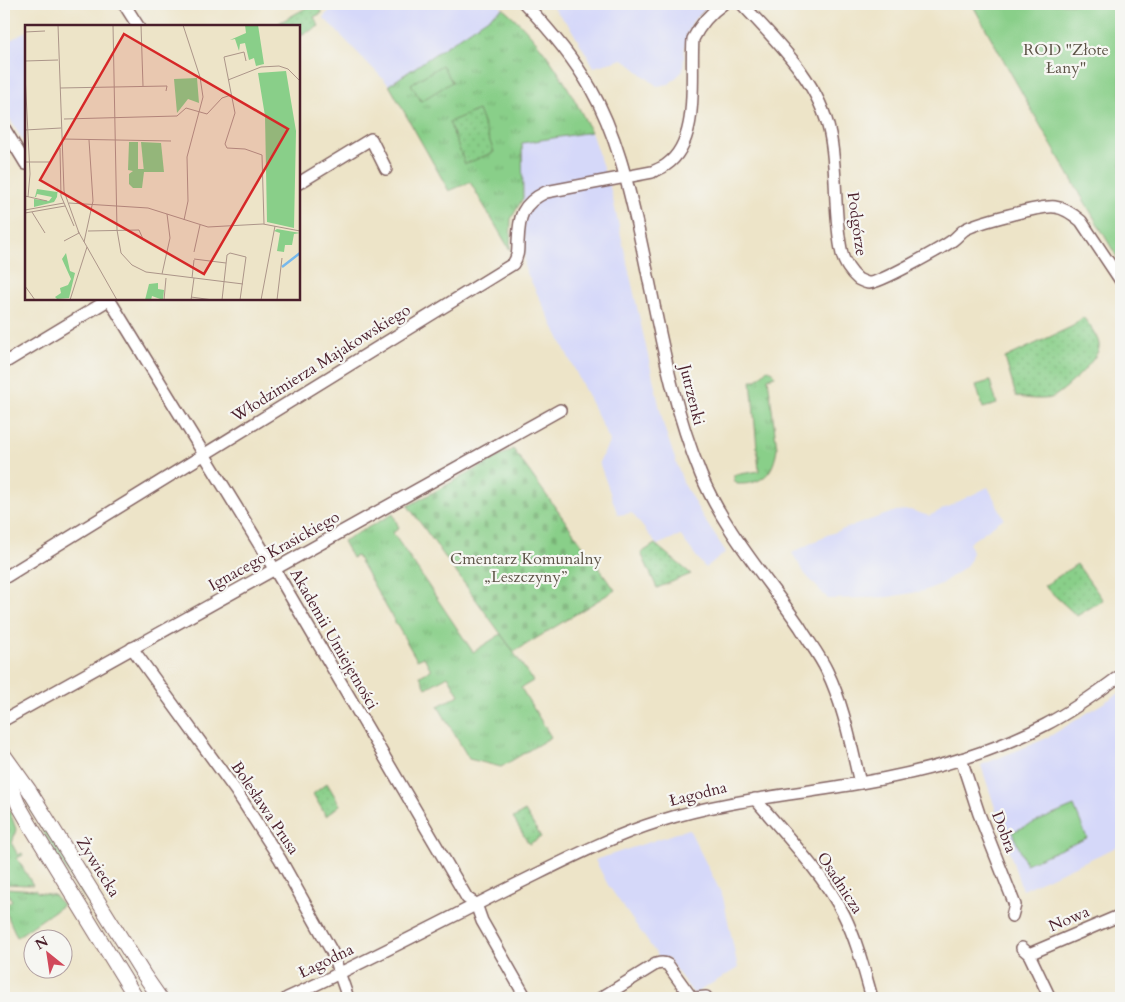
<svg xmlns="http://www.w3.org/2000/svg" width="1125" height="1002" font-family="Cardo,serif">
<style>
.built{fill:#d5d8f9}
.grass{fill:url(#grass-tufts);stroke:#6a775a}
.cemetery{fill:url(#cemetery-stones);stroke:#6a775a}
.park{fill:url(#park-dots);stroke:#6a775a}
.garden{fill:#89cf89;stroke:#6a775a}
.lines{fill:none;stroke-linecap:round;stroke-linejoin:round}
.minor-casing{stroke:#836462;stroke-width:14}
.major-casing{stroke:#836462;stroke-width:16}
.minor{stroke:#fff;stroke-width:11}
.major{stroke:#fff;stroke-width:14}
.labels{text-anchor:middle;dominant-baseline:central;stroke-width:4.5;stroke-linejoin:round;paint-order:stroke}
.park-label{font-size:16px;fill:#5d5447;stroke:#f6f6f2}
.street-label{font-size:16px;fill:#4a1f2b;stroke:#f6f6f2}
.inset-river{fill:none;stroke:#77b8ec;stroke-width:2.5}
.inset-road{fill:none;stroke:#ac9589;stroke-width:1}
.view{fill:#d62828;fill-opacity:0.15;stroke:#d62828;stroke-width:2.5}
.inset-edge{fill:none;stroke:#4a1f2b;stroke-width:2.5}
</style>
<defs>
<pattern id="grass-tufts" width="24" height="20" patternUnits="userSpaceOnUse" patternTransform="scale(1.25)"><rect width="24" height="20" fill="#89cf89"/><path d="M3 7l-1-3M5 7V3M7 7l1-3M15 17l-1-3M17 17v-4M19 17l1-3" fill="none" stroke="#78b176"/></pattern>
<pattern id="cemetery-stones" width="16" height="16" patternUnits="userSpaceOnUse" patternTransform="scale(1.25)"><rect width="16" height="16" fill="#89cf89"/><path d="M2 7V4a2 2 0 0 1 4 0v3zM10 15v-3a2 2 0 0 1 4 0v3z" fill="#78b176"/></pattern>
<pattern id="park-dots" width="8" height="8" patternUnits="userSpaceOnUse" patternTransform="scale(1.25)"><rect width="8" height="8" fill="#89cf89"/><path d="M2 2h.1M6 6h.1" fill="none" stroke="#78b176" stroke-width="1.8" stroke-linecap="round"/></pattern>
</defs>
<rect width="100%" height="100%" fill="#f6f6f2"/>
<filter id="ink" filterUnits="userSpaceOnUse"><feTurbulence type="fractalNoise" baseFrequency=".02" numOctaves="2"/><feDisplacementMap in="SourceGraphic" scale="10" xChannelSelector="R" yChannelSelector="G"/><feConvolveMatrix kernelMatrix="1 2 1 2 8 2 1 2 1" color-interpolation-filters="sRGB"/></filter>
<filter id="wash" filterUnits="userSpaceOnUse"><feTurbulence type="fractalNoise" baseFrequency=".0096" numOctaves="4" result="noise"/><feDisplacementMap in="SourceGraphic" scale="20" xChannelSelector="R" yChannelSelector="G"/><feGaussianBlur stdDeviation="1.12" result="paint"/><feColorMatrix in="noise" values="0 0 0 0 0 0 0 0 0 0 0 0 0 0 0 0 0 1.4 0 .05"/><feComposite in="paint" operator="in"/></filter>
<g filter="url(#wash)">
<rect width="100%" height="100%" fill="#ede4c8"/>
<g class="built">
<path d="M337,4H498L503,8L389,85L323,17Z"/>
<path d="M550,4H711L693,21L688,31L685,44L683,71L669,84L657,86L623,59L594,67L570,27Z"/>
<path d="M26,31V146L4,109V44Z"/>
<path d="M591,132L611,191L664,427L683,482L704,519L726,552L705,568L680,535L657,545L632,513L618,515L599,462L610,441L525,269L522,143Z"/>
<path d="M988,487L1004,518L969,543L972,552L971,559L965,567L941,584L923,591L888,597L828,599L805,574L792,553L827,535L896,511L910,510L929,516Z"/>
<path d="M1121,692V845L1022,890L981,765L1047,738Z"/>
<path d="M689,829L723,897L738,968L694,994L667,958L660,959L608,885L595,860Z"/>
</g>
<g class="grass">
<path d="M503,8C542,40 569,86 591,132L522,143L523,198L511,219L510,250L470,182L449,191L389,85Z"/>
<path d="M767,369L772,371L775,376L768,378L777,448C774,473 763,485 737,484L734,480V475L759,471L751,380H757Z"/>
<path d="M393,514L399,528L393,533L473,652L501,634L533,681L521,688L551,737L501,767L469,759L438,706L459,695L448,676L426,688L420,676L431,670L424,657L417,660L357,556L352,558L343,541Z"/>
<path d="M4,795L16,829L12,844L18,855L22,853L23,855L17,858L33,885L4,884V821L8,816Z"/>
<path d="M25,797L41,819L96,913C68,876 45,838 25,797Z"/>
<path d="M5,888L36,890L37,892L54,895L63,905L17,937L4,908V900L7,904L12,901Z"/>
</g>
<path class="cemetery" d="M513,449L615,590L514,652L408,506Z"/>
<g class="park">
<path d="M313,4H317L322,13L314,17L319,26L299,37V26H280L279,23Z"/>
<path d="M478,110L494,152L465,164L449,122Z"/>
<path d="M1083,317C1088,323 1101,340 1099,348C1097,360 1063,393 1051,398C1044,400 1023,399 1016,396L1005,358L1073,326Z"/>
<path d="M655,544L691,574L657,588L641,553Z"/>
<path d="M1077,564L1103,600L1077,616L1044,586Z"/>
<path d="M327,783L340,805L326,816L313,794Z"/>
<path d="M525,811L541,837L529,844L513,818Z"/>
</g>
<g class="garden">
<path d="M972,4H1121V264L1048,139Z"/>
<path d="M442,65L452,82L421,101L411,84Z"/>
<path d="M990,381L997,404L983,408L976,385Z"/>
<path d="M1074,806L1087,838L1026,864L1012,832Z"/>
</g>
</g>
<g filter="url(#ink)">
<g class="lines">
<defs>
<g id="minor">
<path d="M124,4L138,26"/>
<path d="M525,4C550,30 574,59 591,89C616,133 628,184 639,233C657,314 669,398 701,475C725,532 766,577 800,627C809,642 820,656 827,671C844,706 851,746 860,783"/>
<path d="M742,4C777,42 819,81 830,134C838,173 833,215 842,254C844,263 851,273 858,279C860,280 866,283 869,283C880,283 942,248 953,240C957,237 960,233 964,230C974,223 1043,205 1055,207C1065,208 1074,215 1081,221L1121,281"/>
<path d="M4,128L26,164"/>
<path d="M299,183L371,139L386,169"/>
<path d="M109,299L278,575L467,898L476,904L482,921L526,998"/>
<path d="M4,363L110,299"/>
<path d="M4,578L513,264C518,257 518,251 518,242C519,217 521,204 546,192L652,172C656,170 662,168 666,165C701,141 690,76 693,39C700,25 710,13 723,4"/>
<path d="M132,648L236,791L280,859L332,952L348,998"/>
<path d="M4,720L560,410"/>
<path d="M961,759L979,814L1015,905L1012,916"/>
<path d="M755,799C784,833 824,875 844,915C857,941 864,970 872,998"/>
<path d="M1022,948L1029,954L1050,998"/>
<path d="M1029,954L1121,915"/>
<path d="M287,998C364,963 439,923 515,885C562,862 609,837 660,821C725,800 793,795 860,783C924,772 988,755 1045,725C1072,711 1097,693 1121,675"/>
<path d="M601,998L656,964C660,963 664,962 668,965L691,997L694,998"/>
<path d="M695,998L706,997"/>
</g>
<g id="major">
<path d="M4,755L29,790L144,975L160,998"/>
<path d="M4,768L18,804L30,825L136,998"/>
</g>
</defs>
<use href="#minor" class="minor-casing"/>
<use href="#major" class="major-casing"/>
<use href="#minor" class="minor"/>
<use href="#major" class="major"/>
</g>
</g>
<g class="labels">
<g class="park-label">
<text x="1066" y="50">ROD "Złote<tspan x="1066" dy="18">Łany"</tspan></text>
<text x="526" y="559">Cmentarz Komunalny<tspan x="526" dy="18">„Leszczyny”</tspan></text>
</g>
<g class="street-label">
<text transform="translate(857 224) rotate(82)">Podgórze</text>
<text transform="translate(321 363) rotate(-32)">Włodzimierza Majakowskiego</text>
<text transform="translate(692 395) rotate(76)">Jutrzenki</text>
<text transform="translate(274 551) rotate(-29)">Ignacego Krasickiego</text>
<text transform="translate(334 639) rotate(60)">Akademii Umiejętności</text>
<text transform="translate(698 794) rotate(-14)">Łagodna</text>
<text transform="translate(265 808) rotate(56)">Bolesława Prusa</text>
<text transform="translate(1004 832) rotate(69)">Dobra</text>
<text transform="translate(98 867) rotate(58)">Żywiecka</text>
<text transform="translate(840 883) rotate(57)">Osadnicza</text>
<text transform="translate(1069 919) rotate(-23)">Nowa</text>
<text transform="translate(326 961) rotate(-26)">Łagodna</text>
</g>
</g>
<g transform="translate(25 25)">
<rect width="275" height="275" fill="#ede4c8"/>
<path d="M220,0H233L239,39L231,41L229,33L224,35L220,18L215,19L214,26L210,14L205,15L221,8ZM172,53L174,78L163,74L152,88L149,54ZM104,117H113V144H119V147L117,163H108L104,159V149L108,146L103,145ZM33,161L32,172L29,177L9,182V174L24,176L27,172L12,169L11,172L4,171L10,172L12,164L32,167ZM252,204L275,208L269,209L267,220H260L259,227L252,226L255,208L249,206ZM41,228L45,246L50,248L44,273L32,274L30,272L36,268L35,263L43,260L46,254L37,234ZM133,258V264L139,265L138,275L127,271L126,275H120L124,259Z" fill="#89cf89"/>
<path d="M116,117L136,118L139,147H119Z" fill="#89cf89"/>
<path d="M261,46L271,106L269,203L242,197L240,91L233,48Z" fill="#89cf89"/>
<path class="inset-river" d="M257,242L275,228"/>
<path class="inset-road" d="M33,0L39,166L54,208M88,0L92,205L96,228L107,240L121,247L218,259M116,0L118,61M158,0L175,52L178,72L162,132L163,176L159,195M0,7L20,6M0,36L33,35M221,36L219,27L199,32L210,88L200,119L202,123L220,124L237,130L239,199M0,49L5,149L3,172M203,55L236,42L254,41L263,44L275,56M35,63L142,61L141,66M39,94L152,91L161,83L182,89L197,73L206,70M0,105L36,103M38,114L146,116M35,123L36,171L49,201M0,137H24M0,171L22,176M44,178L123,183L183,202L238,199L275,206M0,185L39,178M7,187L20,208M0,188L40,181M53,206L92,275M63,206L114,205L118,214M39,216L54,208M59,217L68,176L64,115M169,227L175,200M169,234L201,238M137,249L145,213L142,189M167,253L169,235M0,261L10,275M166,272L188,275M45,275L62,222M139,275L141,253M166,275L169,253M197,275L202,230L205,228L221,232L215,275M236,275L250,201M252,275L257,233"/>
<path class="view" d="M99,9L263,104L179,249L15,155Z"/>
<rect width="275" height="275" class="inset-edge"/>
</g>
<rect width="1125" height="1002" fill="none" stroke="#f6f6f2" stroke-width="20"/>
<g transform="translate(48 954) rotate(330)"><circle r="24" fill="#f6f6f2" stroke="#b1a0a2"/>
<path d="M0-4L9 19L0 12L-9 19Z" fill="#d1495b"/>
<text y="-8" font-size="14" font-weight="bold" text-anchor="middle" fill="#4a1f2b">N</text>
</g>
</svg>
